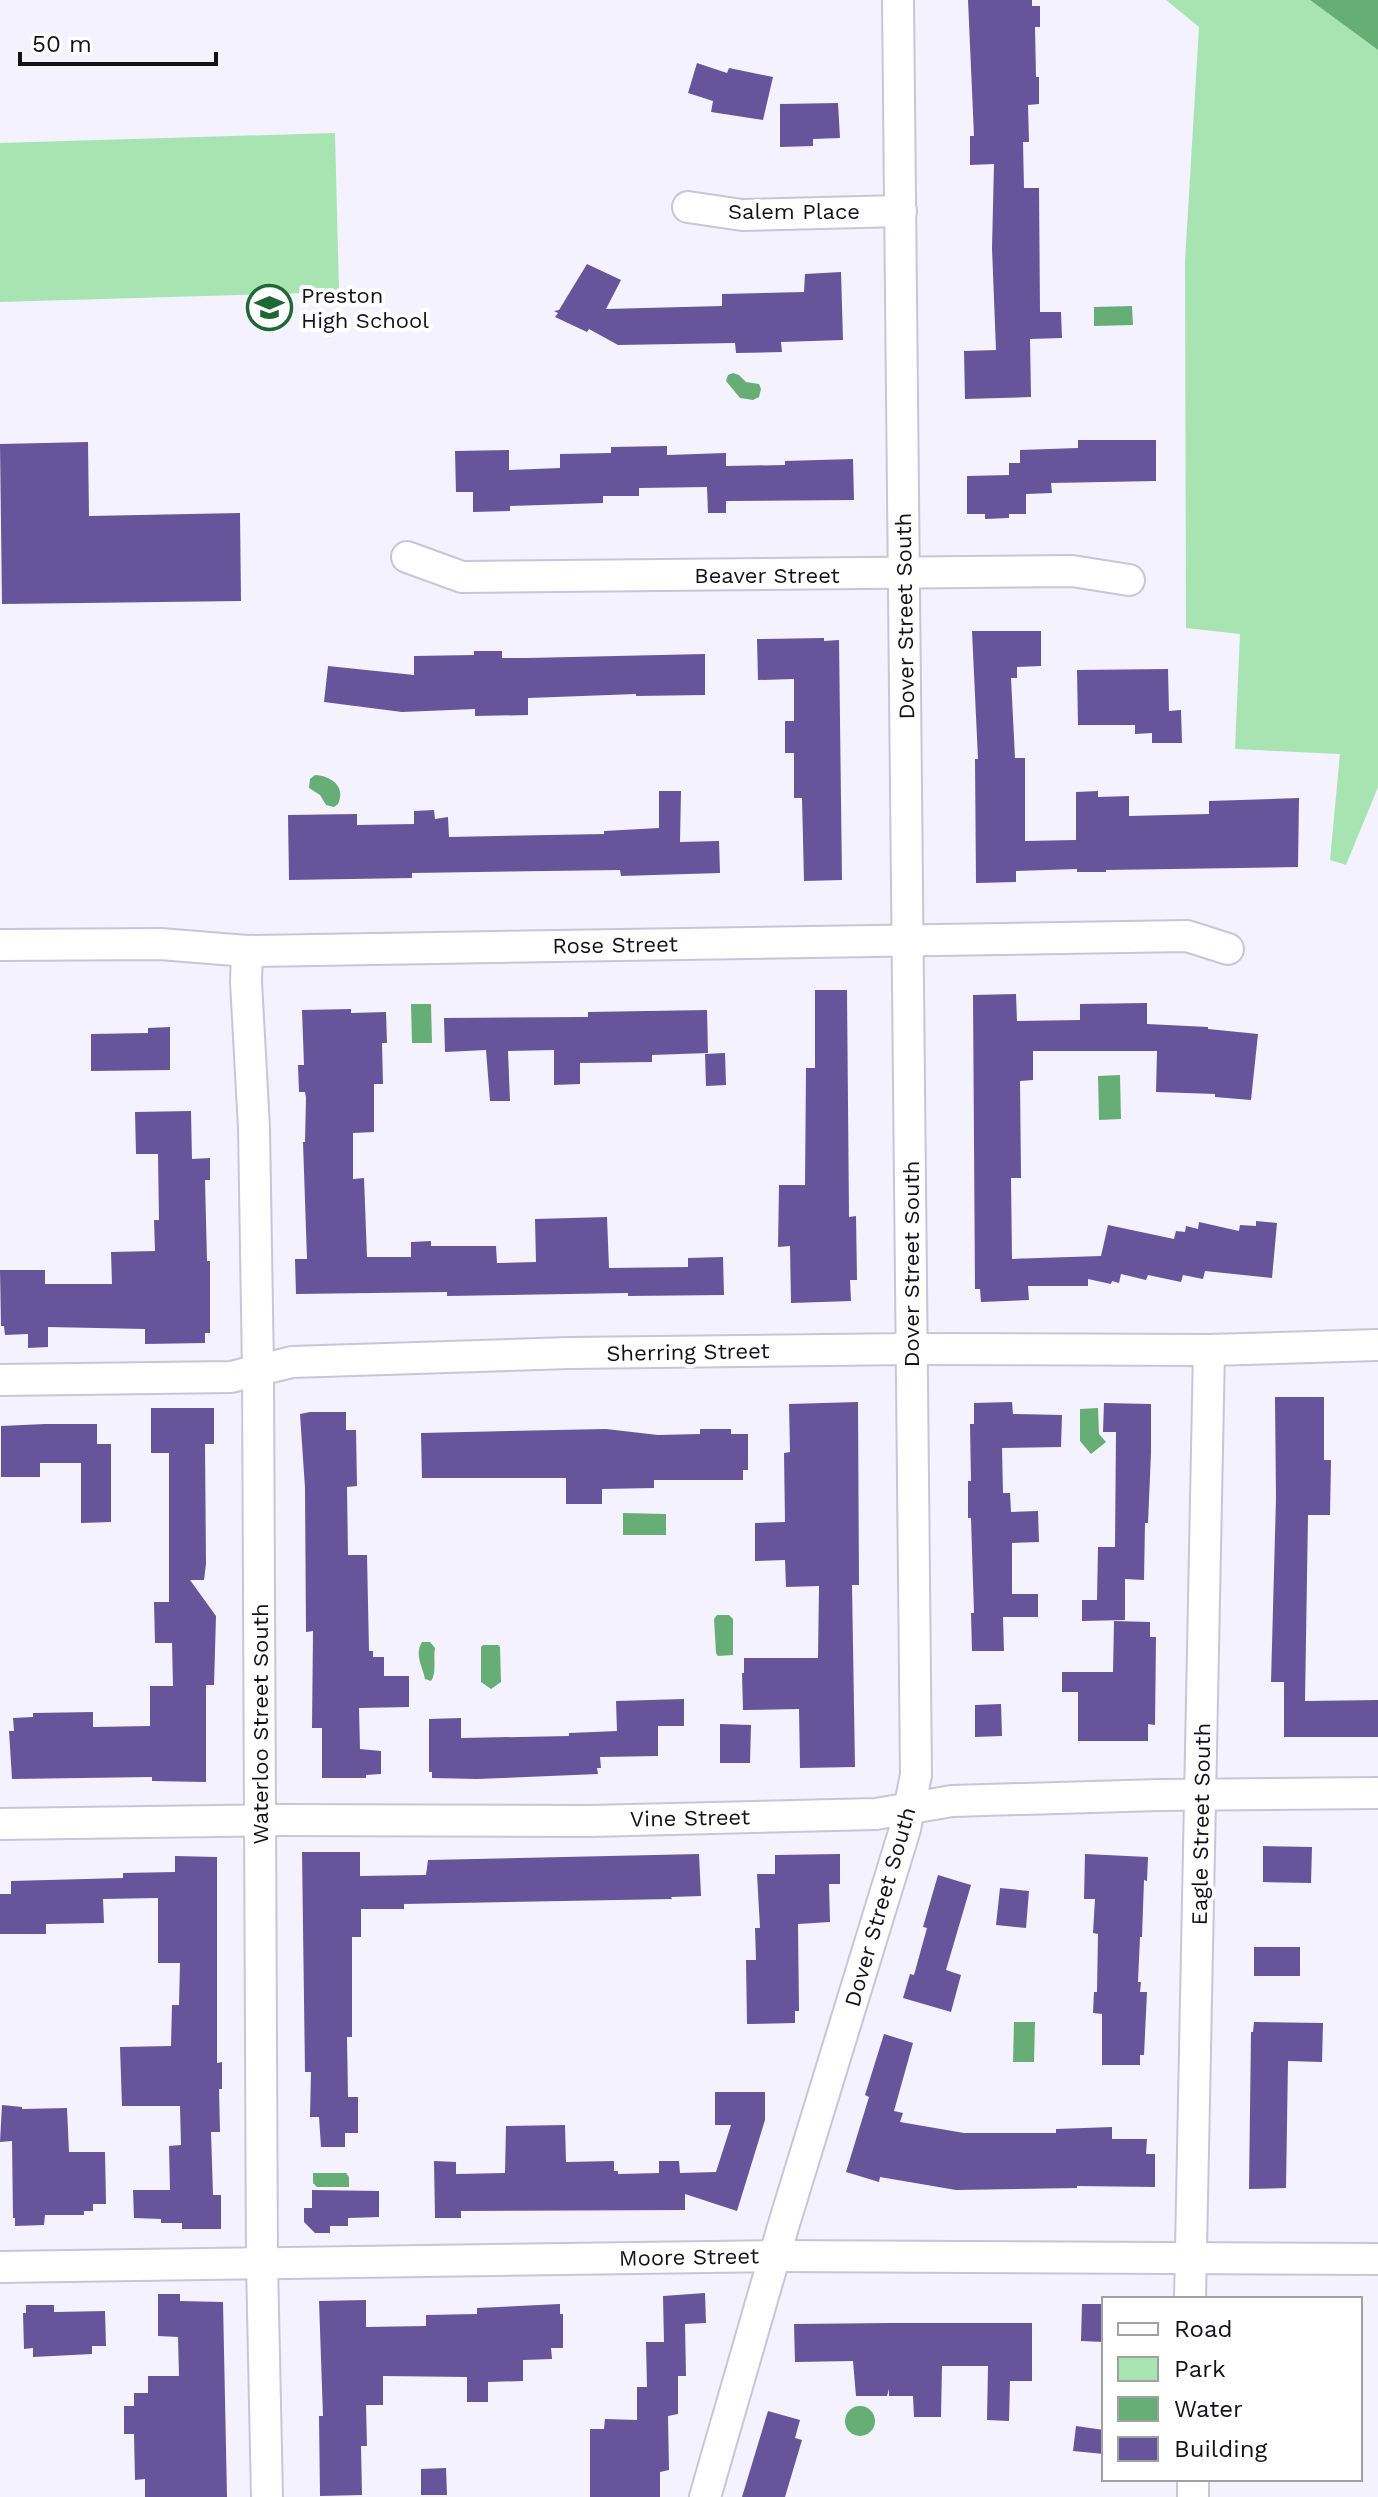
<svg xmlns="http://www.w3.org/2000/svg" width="1378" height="2497" font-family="'Work Sans',sans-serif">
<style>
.green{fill:#a8e4b2}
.water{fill:#67ae76}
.building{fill:#66559b}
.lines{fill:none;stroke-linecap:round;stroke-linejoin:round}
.minor-casing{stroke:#c8c5d9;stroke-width:34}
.minor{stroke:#fff;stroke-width:30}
.labels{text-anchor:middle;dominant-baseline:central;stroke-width:8;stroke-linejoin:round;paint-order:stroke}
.street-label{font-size:22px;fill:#131219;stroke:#fff}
.poi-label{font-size:22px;fill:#131219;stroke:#fff;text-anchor:start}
</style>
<rect width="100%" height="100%" fill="#f4f2fe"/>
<g class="green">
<path d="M1166,0H1310L1378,50V787L1346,865L1330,860L1340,754L1235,749L1240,634L1186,628L1185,261L1199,27Z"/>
<path d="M335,133L339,292L0,302V143Z"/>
</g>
<g class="water">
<path d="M1310,0H1378V50Z"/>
<path d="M1132,306L1133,325L1094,326V307Z"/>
<path d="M733,373L739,375L746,382L759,384L761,389L759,397L753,400L740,398L726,381L728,375Z"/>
<path d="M315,775C332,776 346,787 338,804L334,807L326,805L320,795L309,788L310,779Z"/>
<path d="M411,1004H431L432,1043H412Z"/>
<path d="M1120,1075L1121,1119L1099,1120L1098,1076Z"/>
<path d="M1098,1408L1099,1434L1106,1442L1091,1454L1080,1441V1409Z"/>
<path d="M623,1513L666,1514V1535H623Z"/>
<path d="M717,1615H729L733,1619V1655L718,1656L716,1653L714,1619Z"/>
<path d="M422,1642H430L435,1648C433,1658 437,1673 431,1681L425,1679C423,1667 414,1655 422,1642Z"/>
<path d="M483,1645H498L500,1647L501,1682L491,1689L481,1682V1647Z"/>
<path d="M1014,2022H1035L1034,2062H1013Z"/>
<path d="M313,2173H346L349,2177V2187H317L313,2183Z"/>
<circle cx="860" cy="2421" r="15"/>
</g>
<g class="building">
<path d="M968,0H1032V6H1040V27H1035L1036,77H1039V104L1028,105L1029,142H1023L1024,188H1039L1040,312H1061L1062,338L1030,339L1031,397L965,399L964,351L996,350L992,248L994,164L970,165V136H974Z"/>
<path d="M697,63L727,73L729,68L773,77L763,120L711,112L713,101L688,93Z"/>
<path d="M838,103L840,138L813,139V146L780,147V104Z"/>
<path d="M587,264L621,280L606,309L722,306V294L804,292L805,274L841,272L843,340L781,342L782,352L736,353L735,343L618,345L589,329L587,332L555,317L558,313L554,311L559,310Z"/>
<path d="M1078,440H1156V481L1051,483L1052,493L1026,494V514H1009V518L985,519V514H967V476L1009,475V463H1020V450L1078,448Z"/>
<path d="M88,442L89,516L240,513L241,601L2,604L0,444Z"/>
<path d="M667,446V455L726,453V466L785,465V461L853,459L854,500L726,501V513H708L707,487L639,488V496H603V503L510,506V511L473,512V492H456L455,451L509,450V470L560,468V454L611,453V447Z"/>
<path d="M972,631H1041V666L1017,667V678H1011L1015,758H1025V841L1076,840V792L1098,791V797L1129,796V816L1209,814V801L1299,798L1298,867L1106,870V872H1077V869L1016,871V882L976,883L975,759H978Z"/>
<path d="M824,638V641L839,640L842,880L804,881L802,798H794V753H785V721H794V679L758,680L757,639Z"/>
<path d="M474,651H502V658H527L705,654V695L636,696V694L528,698V715L475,716V709L402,712L324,702L328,666L414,675V656L474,655Z"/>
<path d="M1168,669L1169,711L1181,710L1182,743H1152V733L1135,734V725H1078L1077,670Z"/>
<path d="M659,791H681L680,842L719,841L720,873L621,876L620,870L412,873V878L289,880L288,815L357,814V825L414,824V811L434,810L435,819L448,817L449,837L604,834V831L659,828Z"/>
<path d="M815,990H847L849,1217L856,1216L857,1280H850L851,1301L791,1303L790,1246L778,1247L779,1185H805L806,1068H815Z"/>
<path d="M1016,994L1017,1021L1080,1020V1004L1147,1003V1024L1208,1027V1029L1258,1034L1251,1100L1215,1097V1094L1156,1092L1157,1051H1033V1080L1020,1081L1021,1178H1011L1012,1259L1101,1256L1108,1225L1174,1239L1176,1231L1185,1232L1186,1226L1198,1229L1199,1222L1239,1231L1240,1225L1256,1226V1221L1277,1223L1272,1278L1205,1271L1203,1279L1183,1275L1181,1282L1148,1275L1146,1280L1121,1274L1119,1283L1112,1281L1111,1284L1088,1279V1286H1028L1029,1300L981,1302L980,1289H975L973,995Z"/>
<path d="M351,1009V1013L386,1012L387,1043H382L383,1084H374V1132L353,1133V1179L364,1178L367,1257H411V1242L431,1241V1246H496L497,1263L536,1262L535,1219L607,1217L609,1268L688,1267V1258L723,1257L724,1295L628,1296V1293L447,1296V1292L296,1294L295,1259H307L303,1142H305L306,1098L305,1092H299L298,1065H304L302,1010Z"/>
<path d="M707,1010L708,1053L652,1055V1062L580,1063V1084L554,1085V1050L508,1051L510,1101H490L486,1050L445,1052L444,1018L588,1017V1012Z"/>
<path d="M170,1027V1070L91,1071V1034L148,1033V1028Z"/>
<path d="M725,1053L726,1085L706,1086L705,1054Z"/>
<path d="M191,1111L192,1159L210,1158V1180H205L207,1261H210V1333H205V1343L145,1344V1329L48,1327V1347L28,1348V1334L5,1335L4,1326H1L0,1270H45V1284H112L111,1252L155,1251L154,1220H159L158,1154H136L135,1112Z"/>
<path d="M1275,1397H1324V1460H1331L1330,1515H1308L1305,1701L1378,1700V1737H1284V1682H1271L1276,1498Z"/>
<path d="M858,1402L859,1585H852L855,1767L800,1768L799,1709L743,1710L742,1673H744V1658H818L819,1586L786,1587L785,1560L755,1561V1523L785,1522L784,1453L790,1452L789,1404Z"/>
<path d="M1012,1402L1013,1414L1062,1415L1061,1447L1002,1448L1003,1493H1010L1011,1512L1038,1511L1039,1542L1012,1543V1594H1038V1617H1003L1004,1651H972L971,1613H974L971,1518H968V1481H971L970,1424H974V1403Z"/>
<path d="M1104,1403L1151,1404V1453L1148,1523H1145L1144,1580L1125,1579V1620L1082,1621V1600H1097L1098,1547H1115L1116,1432H1103Z"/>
<path d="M151,1408H214V1444H205L206,1564L204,1580H190L216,1616L214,1685H206V1782L152,1781V1777L12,1779L9,1731H14L13,1718L33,1717V1713L93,1712V1727L150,1726V1686H173L172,1643H155L154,1602H169V1453H151Z"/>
<path d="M310,1412H346V1430H356L357,1486L347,1487L348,1555H367L369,1651H373V1657H384V1676H409V1707L359,1708L360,1749L381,1751V1774L366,1775V1778H322V1728H312L313,1631L306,1632L305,1488L300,1414Z"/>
<path d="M45,1424H97V1444H111V1522L81,1523V1463H40V1477H1V1426Z"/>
<path d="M606,1429L658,1435L700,1434V1429H731V1434H748V1470H743V1480H654V1488L602,1489V1504H566V1478H422L421,1433Z"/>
<path d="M1114,1621L1150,1622V1637H1156L1155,1725L1148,1724V1741H1078V1692H1062V1672H1113Z"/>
<path d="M684,1699V1726H658V1756L600,1757L601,1768H597L598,1774L477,1779L432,1778V1772H429V1719L461,1718V1738L569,1736V1733L617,1731L616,1701Z"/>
<path d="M1001,1704L1002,1736L975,1737V1705Z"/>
<path d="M720,1724L751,1725L750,1763H720Z"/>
<path d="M1263,1846L1312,1847L1311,1883L1263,1882Z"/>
<path d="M302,1852H360V1876L426,1875L428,1860L699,1854L701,1896L671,1897L672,1899L404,1904V1909H361V1937H352V2037H347L348,2097H358V2133H345V2147H321L319,2117H310L311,2072H305Z"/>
<path d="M840,1854V1884H829L830,1922L798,1924L799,2011H795V2023L747,2024L746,1960H756L755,1928H760L757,1874H775V1855Z"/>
<path d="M1085,1854L1148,1857L1147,1881L1144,1880L1142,1937H1140L1138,1982H1141L1140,1992H1147L1144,2055H1140V2065H1102V2014L1093,2013L1094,1992H1097L1098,1934L1093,1933L1095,1899H1084Z"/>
<path d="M175,1856L217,1857V2063L222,2062V2089H219L220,2132H211L213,2195H221V2229H182V2223H161V2219L134,2218L133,2190H170L169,2146L181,2145L180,2106H122L120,2047L171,2046L172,2005H179L180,1963H158V1898L103,1899L104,1923L46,1924V1934H0V1894H11V1881L123,1878V1873L175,1872Z"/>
<path d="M938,1875L971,1885L946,1970L961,1975L951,2012L903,1998L910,1974L914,1975L927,1928L923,1927Z"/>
<path d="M1000,1888L1029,1891L1026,1928L996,1925Z"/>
<rect x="1254" y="1947" width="46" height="29"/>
<path d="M1254,2022L1323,2023L1322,2062L1288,2061L1286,2188L1249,2189L1251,2032H1253Z"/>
<path d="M884,2034L913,2043L894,2111L903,2113L900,2122L964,2133H1056V2129L1112,2127V2139H1147L1146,2154H1155V2187L1077,2186V2188L956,2190L880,2177L879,2182L846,2172L869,2097L865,2095Z"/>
<path d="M715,2092H765V2120L737,2211L685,2194V2210L461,2211V2218H435L434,2161L456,2162V2174L505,2173L506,2126L565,2125L566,2162L614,2161V2171H618V2174L659,2173V2161H679L680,2173L716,2172L731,2125H715Z"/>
<path d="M2,2105L22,2107V2109L67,2108L69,2152H105L106,2204H93V2211H84V2215H45L44,2225L15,2226V2218H13L12,2141L0,2142Z"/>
<path d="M312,2190L379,2191V2217L348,2218V2226H330V2233H315L304,2222V2208H312Z"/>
<path d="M705,2293L706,2323L685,2324L686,2376H678V2414L668,2416L669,2470L660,2472V2497H590V2429H604L605,2419L637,2420V2387H647L646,2342H664L663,2296Z"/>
<path d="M158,2294H180V2301L223,2302L227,2497H145V2479L135,2480L134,2434H124V2406H134V2393H148V2376H179L178,2337L158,2336Z"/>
<path d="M366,2300V2327L426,2326V2315L477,2314V2308L560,2304V2314H563V2348H551L552,2359L523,2360V2381L488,2382V2402H467V2377L383,2376V2405H366L367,2446H361L362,2495L320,2496L319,2416H323L319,2301Z"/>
<path d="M1082,2304H1104V2342L1081,2341Z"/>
<path d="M26,2305H54V2312H56L105,2311L106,2346H92V2354L33,2357V2348L24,2349L23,2313H26Z"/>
<path d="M891,2323H1032V2381H1010L1009,2421L987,2420L988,2366H942L941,2417H914L913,2396H889V2389L887,2396H856L853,2361L795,2362L794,2324Z"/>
<path d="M768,2411L800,2420L795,2438L802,2440L785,2497H742Z"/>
<path d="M1076,2426L1104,2430V2454L1073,2451Z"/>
<path d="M446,2468L447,2495H421V2469Z"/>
</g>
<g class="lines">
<defs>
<g id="minor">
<path d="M688,207L742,215L901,211"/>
<path d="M407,557L462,577L1072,571L1129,580"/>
<path d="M0,945L160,944L247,951L1187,936L1228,949"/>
<path d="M247,951L246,982L254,1128L258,1370L262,2264L267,2497"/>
<path d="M0,1380L231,1377L292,1362L569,1353L912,1349L1209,1350L1378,1345"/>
<path d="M0,1824L283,1820L590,1821L876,1814L952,1801L1159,1795L1378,1793"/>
<path d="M0,2267L775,2256L1378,2259"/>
<path d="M1190,2299L1209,1350"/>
<path d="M1193,2479V2497"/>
<path d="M705,2497L783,2227L905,1829L916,1775L898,0"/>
</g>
</defs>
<use href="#minor" class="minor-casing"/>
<use href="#minor" class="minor"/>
</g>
<defs>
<symbol id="school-ring" viewBox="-11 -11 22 22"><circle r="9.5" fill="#fff" stroke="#1f6734" stroke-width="1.5"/><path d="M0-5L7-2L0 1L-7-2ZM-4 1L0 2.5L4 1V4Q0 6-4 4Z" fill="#1f6734"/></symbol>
</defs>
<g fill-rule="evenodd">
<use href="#school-ring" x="244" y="282" width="51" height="51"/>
</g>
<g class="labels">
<g class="street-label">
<text x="794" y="211">Salem Place</text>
<text x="767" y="575">Beaver Street</text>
<text transform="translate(905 616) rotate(-91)">Dover Street South</text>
<text transform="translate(615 945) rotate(-1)">Rose Street</text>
<text transform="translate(911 1264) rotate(-90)">Dover Street South</text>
<text transform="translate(688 1352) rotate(-1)">Sherring Street</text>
<text transform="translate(260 1724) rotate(-90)">Waterloo Street South</text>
<text transform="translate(690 1818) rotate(-1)">Vine Street</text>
<text transform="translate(1201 1824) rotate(-89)">Eagle Street South</text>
<text transform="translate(880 1907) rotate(-74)">Dover Street South</text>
<text transform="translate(689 2257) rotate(-1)">Moore Street</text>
</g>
<g class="poi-label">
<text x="301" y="295">Preston<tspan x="301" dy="25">High School</tspan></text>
</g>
</g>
<rect x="1102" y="2297" width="260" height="184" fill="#ffffff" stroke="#a1a0a3" stroke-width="2"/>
<rect x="1118" y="2323" width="40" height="12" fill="#ffffff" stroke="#a1a0a3" stroke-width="2"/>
<text x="1174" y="2337" font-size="24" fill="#131219">Road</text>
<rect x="1118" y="2357" width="40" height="24" fill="#a8e4b2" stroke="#a1a0a3" stroke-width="2"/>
<text x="1174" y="2377" font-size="24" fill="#131219">Park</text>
<rect x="1118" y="2397" width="40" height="24" fill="#67ae76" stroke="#a1a0a3" stroke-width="2"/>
<text x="1174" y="2417" font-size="24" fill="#131219">Water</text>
<rect x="1118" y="2437" width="40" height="24" fill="#66559b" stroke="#a1a0a3" stroke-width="2"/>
<text x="1174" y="2457" font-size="24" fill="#131219">Building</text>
<path d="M20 52v12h196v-12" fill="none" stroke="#131219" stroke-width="4"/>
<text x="32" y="52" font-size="24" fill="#131219" stroke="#ffffff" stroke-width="6" paint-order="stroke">50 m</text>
</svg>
